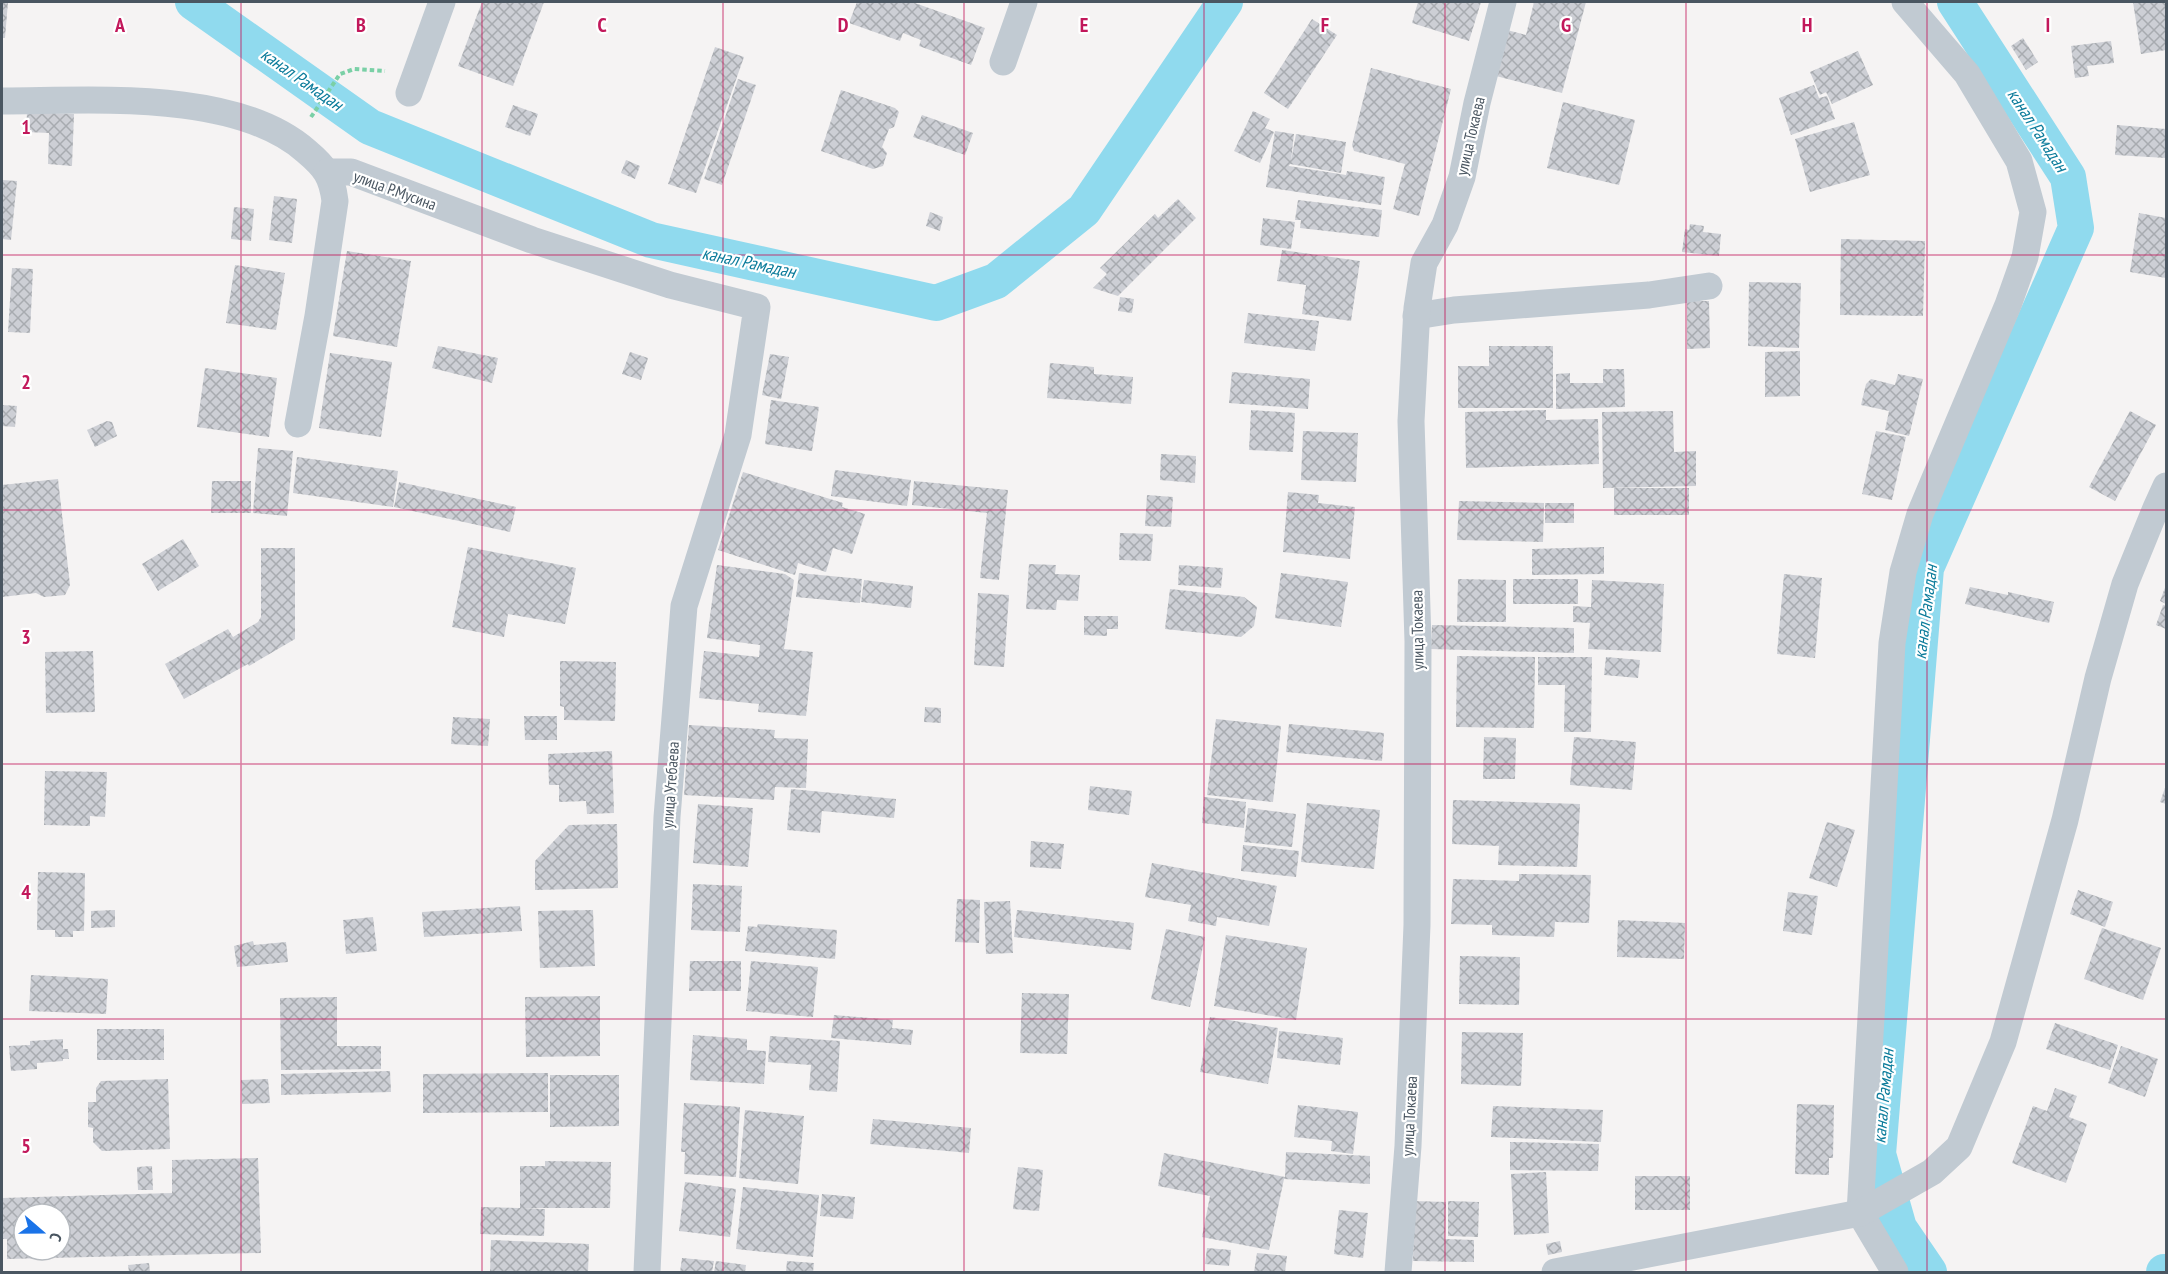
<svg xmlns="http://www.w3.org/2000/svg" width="2168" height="1274" font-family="'PT Sans Narrow',sans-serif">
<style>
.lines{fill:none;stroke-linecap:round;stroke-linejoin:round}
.canal{stroke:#90daee;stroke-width:36}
.building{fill:url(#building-cross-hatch);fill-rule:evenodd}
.path{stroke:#7ad0a6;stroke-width:4;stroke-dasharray:4.5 3;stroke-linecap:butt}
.minor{stroke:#c1cad2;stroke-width:27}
.grid{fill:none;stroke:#c2185b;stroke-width:1.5;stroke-opacity:0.55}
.labels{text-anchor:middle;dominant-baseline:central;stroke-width:4.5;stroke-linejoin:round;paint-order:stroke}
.street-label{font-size:16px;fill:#4a5661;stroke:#fff}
.water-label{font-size:18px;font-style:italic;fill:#0c7c9b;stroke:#fff}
.grid-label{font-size:20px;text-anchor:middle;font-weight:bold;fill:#c2185b;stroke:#fff;stroke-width:4.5;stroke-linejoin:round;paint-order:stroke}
</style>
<defs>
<pattern id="building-cross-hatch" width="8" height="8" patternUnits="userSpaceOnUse" patternTransform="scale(1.5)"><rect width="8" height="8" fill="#cdcfd5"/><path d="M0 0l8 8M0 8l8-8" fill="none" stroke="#a8abb0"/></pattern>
</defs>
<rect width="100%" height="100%" fill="#f5f3f3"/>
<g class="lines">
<g class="canal">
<path d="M193,2L370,127L651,240L936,303L996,281L1084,210L1225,2"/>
<path d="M1929,1272L1899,1228L1878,1154L1926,568L2076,228L2068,177L1955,2"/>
<path d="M2164,1272H2166"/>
</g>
</g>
<g class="building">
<path d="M2,2H8L5,38H2Z"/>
<path d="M482,2H544L513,86L458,66Z"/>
<path d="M857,2H912L985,28L971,65L919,46L921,40L903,33L900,41L849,23Z"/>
<path d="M1418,2H1481L1469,41L1412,23Z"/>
<path d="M1534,2H1586L1562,93L1496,76L1507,30L1526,35Z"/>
<path d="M2133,2H2166V50L2141,54Z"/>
<path d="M1312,19L1337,35L1288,109L1264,93Z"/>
<path d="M2023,38L2038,62L2026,70L2011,46Z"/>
<path d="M2111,41L2114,63L2087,66L2089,76L2075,78L2071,46Z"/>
<path d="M715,47L744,57L696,193L668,184Z"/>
<path d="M1858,51L1873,85L1832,104L1825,90L1826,92L1820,95L1810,72Z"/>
<path d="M1371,68L1451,89L1419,216L1393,209L1405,164L1354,151L1352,145Z"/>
<path d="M738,79L756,85L722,185L704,179Z"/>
<path d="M1814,85L1819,98L1827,96L1835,119L1791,135L1779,98Z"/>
<path d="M841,90L895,108L899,112L894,127L889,129L882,147L887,153L883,166L873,169L821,151Z"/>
<path d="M1563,102L1635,120L1619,185L1547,168Z"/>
<path d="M513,105L538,114L530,136L505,127Z"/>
<path d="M1253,111L1270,119L1265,128L1274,132L1260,163L1234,151Z"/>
<path d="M27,112L74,114L72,166L48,164L49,133L26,132Z"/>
<path d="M922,115L973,133L965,155L913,137Z"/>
<path d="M1854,122L1870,175L1810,192L1795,139Z"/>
<path d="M2117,125L2166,129V158L2115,155Z"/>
<path d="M1275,131L1294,134L1291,161L1296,134L1346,142L1341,173L1290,164L1289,166L1346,175L1347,171L1385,177L1381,205L1266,187Z"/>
<path d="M626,160L640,166L635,179L621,173Z"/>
<path d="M2,180L17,181L11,240L2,239Z"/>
<path d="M274,196L297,199L292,243L269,240Z"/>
<path d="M1178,199L1196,218L1118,296L1093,288L1107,274L1100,268L1155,214L1158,218Z"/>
<path d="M1298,200L1382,210L1379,237L1300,228L1301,220H1295Z"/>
<path d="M234,207L254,209L251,241L231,239Z"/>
<path d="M930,212L943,217L940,231L926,226Z"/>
<path d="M2139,213L2166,218V278L2130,272Z"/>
<path d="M1263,218L1295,222L1291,249L1260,245Z"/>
<path d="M1690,224L1704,226L1703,232L1721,234L1719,256L1682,252L1685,229L1689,230Z"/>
<path d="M1841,239L1925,241L1923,316L1840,315Z"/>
<path d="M1282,250L1360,261L1351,321L1302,314L1306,285L1277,281Z"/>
<path d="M347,251L411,261L397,347L333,336Z"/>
<path d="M235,265L285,273L276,330L226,323Z"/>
<path d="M12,268L33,269L30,333L8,332Z"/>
<path d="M1749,282L1801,283L1799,348L1748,346Z"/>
<path d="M1120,297L1134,299L1132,313L1118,311Z"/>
<path d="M1687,301H1709L1710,348L1687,349Z"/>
<path d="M1248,313L1319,321L1315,351L1244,343Z"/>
<path d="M438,346L498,358L492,383L432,368Z"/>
<path d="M1489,346H1553V408H1458V366H1489Z"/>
<path d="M1800,351V396L1765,397V352Z"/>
<path d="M630,352L648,358L641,380L622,374Z"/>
<path d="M330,353L392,362L381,437L319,428Z"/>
<path d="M770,354L789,357L781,399L762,395Z"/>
<path d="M1050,363L1094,367V374L1133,377L1131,404L1047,398Z"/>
<path d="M205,368L277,378L269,437L197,427Z"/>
<path d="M1603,369H1624L1625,407L1556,409V374L1570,373V383H1603Z"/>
<path d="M1232,372L1310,379L1308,409L1229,403Z"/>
<path d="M1898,374L1923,379L1909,436L1885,430L1889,411L1861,405L1866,384L1871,379L1895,385Z"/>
<path d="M771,400L819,407L812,451L765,444Z"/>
<path d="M2,405L17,406L15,427L2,426Z"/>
<path d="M1251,410L1295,413L1293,452L1249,450Z"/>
<path d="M1546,410V420L1598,419L1599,464L1466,468L1465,412Z"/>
<path d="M1673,411L1674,452L1696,451V486L1603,488L1602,412Z"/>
<path d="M2130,411L2156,425L2115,501L2089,487Z"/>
<path d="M107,421L112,422L117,436L95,447L87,430Z"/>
<path d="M1303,431L1358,433L1356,482L1301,480Z"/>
<path d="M1876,431L1906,437L1892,500L1862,494Z"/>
<path d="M258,448L293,451L287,516L253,513Z"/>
<path d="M1161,454L1196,456L1195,483L1160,480Z"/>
<path d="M297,457L398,471L393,507L293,493Z"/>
<path d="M835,470L911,480L907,506L831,496Z"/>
<path d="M743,472L843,503L842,507L865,514L852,554L833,548L826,572L798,563L795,575L718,550Z"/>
<path d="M58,479L70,585L65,595L44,597L36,593L2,597V485Z"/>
<path d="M212,481H251V513H211Z"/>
<path d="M914,481L1008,490L999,580L980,578L987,513L912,505Z"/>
<path d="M399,482L516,507L510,532L394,507Z"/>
<rect x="1614" y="488" width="75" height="27"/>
<path d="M1288,492L1319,495L1318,503L1355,507L1350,559L1283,552Z"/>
<path d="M1147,495L1173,497L1171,527L1145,526Z"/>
<path d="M1459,501L1544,503L1543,542L1457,540Z"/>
<rect x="1545" y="503" width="29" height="20"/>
<path d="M1120,533L1153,534L1151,561L1119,560Z"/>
<path d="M183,539L199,566L158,591L142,564Z"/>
<path d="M468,547L576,568L565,624L508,614L504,637L452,627Z"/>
<path d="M1604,547V574L1532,575V549Z"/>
<path d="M261,548H295V639L249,666L248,664L184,699L165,664L228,629L233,637L258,622L261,617Z"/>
<path d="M1029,564L1056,565L1055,574L1080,575L1078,601L1057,600L1056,610L1026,609Z"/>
<path d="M717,565L785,574L794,580L784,649L813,652L806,716L758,712L759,704L699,698L704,651L759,657L760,645L707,638Z"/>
<path d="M1179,565L1223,568L1221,588L1178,585Z"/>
<path d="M799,573L862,579L860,603L796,597Z"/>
<path d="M1281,573L1348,582L1341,627L1275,618Z"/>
<path d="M1784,574L1822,578L1815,658L1777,654Z"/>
<path d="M1458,579L1506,580V622H1457Z"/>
<rect x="1513" y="579" width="65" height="25"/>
<path d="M864,580L913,586L911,608L861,602Z"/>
<path d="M1592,580L1664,584L1661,652L1588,649L1590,623L1573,622V606L1591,607Z"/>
<path d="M2166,585V604L2160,601Z"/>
<path d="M1970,587L2008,595V592L2054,602L2049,623L1965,604Z"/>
<path d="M1170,589L1244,597L1257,607L1254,626L1241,637L1165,629Z"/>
<path d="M978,593L1009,595L1004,667L974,665Z"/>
<path d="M2163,605L2166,606V629L2156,625Z"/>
<path d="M1084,616H1118V629H1107V636L1084,635Z"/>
<path d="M1432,625L1574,628V653L1431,649Z"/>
<path d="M93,651L95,712L46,713L45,652Z"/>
<path d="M1457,656L1535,657L1534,728L1456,727Z"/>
<path d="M1538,657H1592L1591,732H1564L1565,685H1538Z"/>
<path d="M1606,657L1640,660L1638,678L1604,675Z"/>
<path d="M560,661L616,662L615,721L564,720V707L560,706Z"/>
<path d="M925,707L941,708V723L924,722Z"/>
<path d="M524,716H557V740H525Z"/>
<path d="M453,717L490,719L488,746L451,744Z"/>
<path d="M1216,719L1281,726L1273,802L1207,795Z"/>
<path d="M1289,724L1384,733L1382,761L1286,752Z"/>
<path d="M689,725L775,730L774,738L808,739L806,788L775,787L774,800L684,795Z"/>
<path d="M1484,737L1516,738L1515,779H1483Z"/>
<path d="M1574,737L1636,742L1632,790L1570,785Z"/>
<path d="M612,751L614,813L587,814L586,801L559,802V785H549L548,754Z"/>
<path d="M45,771L107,772L105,817L90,816V826L44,825Z"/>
<path d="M2166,785V804L2160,802Z"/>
<path d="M1090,786L1132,791L1129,815L1088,810Z"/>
<path d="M791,789L896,799L894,818L822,811L820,833L787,830Z"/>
<path d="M1204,797L1246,802L1244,828L1202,823Z"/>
<path d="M1453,800L1580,804L1577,867L1498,865L1499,846L1452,844Z"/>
<path d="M1307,803L1380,810L1374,869L1301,862Z"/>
<path d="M698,804L753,808L748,867L693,863Z"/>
<path d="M1248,808L1296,814L1292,847L1244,842Z"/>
<path d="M1827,822L1855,830L1837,887L1809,878Z"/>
<path d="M617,824L618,888L535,890V861L569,825Z"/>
<path d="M1031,841L1064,844L1061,869L1030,867Z"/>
<path d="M1243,845L1299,851L1296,877L1241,871Z"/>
<path d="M1152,863L1277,886L1269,926L1217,917L1216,926L1188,921L1191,905L1145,897Z"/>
<path d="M38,872L85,873L84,931H73V937H55V930H37Z"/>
<path d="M1519,874L1591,875L1589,923L1555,922L1554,937L1492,935V925L1451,924L1453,879L1519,881Z"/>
<path d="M693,884L742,886L740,932L691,930Z"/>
<path d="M2078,890L2113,902L2105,927L2070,914Z"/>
<path d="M1788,892L1818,896L1812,935L1783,931Z"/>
<path d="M957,899L980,900L979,943L955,942Z"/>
<path d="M1010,901L1013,953L986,954L984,902Z"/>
<path d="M520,906L522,931L424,937L422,912Z"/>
<path d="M115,910V927L91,928V911Z"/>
<path d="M593,910L595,966L540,968L538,911Z"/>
<path d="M1017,910L1134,923L1131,950L1014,937Z"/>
<path d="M373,917L377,951L346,954L343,920Z"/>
<path d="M1618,920L1685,923L1684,959L1617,957Z"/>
<path d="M758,924L837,930L835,959L745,951L748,926L757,927Z"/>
<path d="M2102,928L2161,948L2143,1000L2084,979Z"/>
<path d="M1166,929L1205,937L1190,1007L1151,999Z"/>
<path d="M1226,935L1307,948L1296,1020L1214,1006Z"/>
<path d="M253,941L254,945L286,942L288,962L237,967L234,946Z"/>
<path d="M1460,956L1520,957L1519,1005L1459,1004Z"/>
<path d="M690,961H741V991H689Z"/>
<path d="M751,961L818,967L813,1017L746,1011Z"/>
<path d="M31,975L108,979L106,1014L29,1011Z"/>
<path d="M1022,993L1069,994L1067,1054L1020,1053Z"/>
<path d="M600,996V1056L526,1057L525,997Z"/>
<path d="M337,997V1046H381V1069L281,1070L280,998Z"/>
<path d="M834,1015L893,1020L892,1028L913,1030L911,1045L831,1038Z"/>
<path d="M1210,1017L1278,1028L1268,1084L1200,1072Z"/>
<path d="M2055,1023L2118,1045L2110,1070L2046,1049Z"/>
<rect x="97" y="1029" width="67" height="31"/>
<path d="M1279,1031L1343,1038L1340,1065L1277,1058Z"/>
<path d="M1462,1032L1523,1033L1521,1086L1461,1084Z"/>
<path d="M693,1035L747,1039V1050L766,1051L764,1084L690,1080Z"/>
<path d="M770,1036L840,1041L837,1092L809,1090L811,1065L768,1062Z"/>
<path d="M63,1039V1049H68L69,1059H63V1061L37,1063V1069L11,1071L9,1046L30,1045V1041Z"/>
<path d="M2121,1046L2158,1059L2145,1097L2108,1083Z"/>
<path d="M390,1071L391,1092L281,1095V1074Z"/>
<path d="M548,1073V1112L423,1113V1074Z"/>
<path d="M550,1075H619V1126L550,1127Z"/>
<path d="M168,1079L170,1149L102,1151L93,1142V1128L88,1127V1102H96V1088L101,1081Z"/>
<path d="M268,1079L270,1103L242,1104L241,1080Z"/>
<path d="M2055,1088L2077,1096L2069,1117L2087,1124L2066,1183L2012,1163L2033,1106L2047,1111Z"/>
<path d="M684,1103L740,1107L736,1177L684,1174L685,1152H681Z"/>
<path d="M1797,1104L1834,1105L1833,1158H1829V1175L1795,1174Z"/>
<path d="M1298,1105L1358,1112L1353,1154L1331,1151L1332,1141L1294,1137Z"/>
<path d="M1493,1106L1603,1110L1601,1142L1491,1137Z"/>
<path d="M745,1110L804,1116L798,1184L739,1178Z"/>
<path d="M873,1119L971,1128L969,1153L870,1144Z"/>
<path d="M1510,1142L1599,1144L1598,1171L1510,1170Z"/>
<path d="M1286,1152L1370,1156V1184L1284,1179L1269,1250L1202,1237L1210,1196L1158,1186L1164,1153L1285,1177Z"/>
<path d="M258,1158L261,1253L7,1259V1239H2V1198L172,1193V1160ZM24,1214H60V1250H24Z"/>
<path d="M545,1161L611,1162L610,1208H523L545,1209L544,1236L480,1234L481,1207L520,1208V1166H545Z"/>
<path d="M152,1166L153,1190H138L137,1167Z"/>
<path d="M1018,1167L1043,1170L1039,1211L1013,1209Z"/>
<path d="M1546,1172L1549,1233L1514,1235L1511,1174Z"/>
<rect x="1635" y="1176" width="55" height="34"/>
<path d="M685,1182L736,1189L730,1237L679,1231Z"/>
<path d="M743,1187L819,1195L813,1257L736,1249Z"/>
<path d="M822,1194L855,1197L853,1219L820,1216Z"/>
<path d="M1414,1201L1446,1202L1445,1239L1474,1240V1262L1413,1261Z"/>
<path d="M1448,1201L1479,1202L1478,1237L1448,1236Z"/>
<path d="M1339,1210L1368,1213L1363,1258L1334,1254Z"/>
<path d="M491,1240L589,1244L588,1272L490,1271Z"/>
<path d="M1560,1241L1562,1252L1548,1255L1546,1244Z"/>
<path d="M1207,1248L1231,1250L1229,1266L1205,1264Z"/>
<path d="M1257,1253L1287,1256L1285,1272H1254Z"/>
<path d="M682,1258L714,1261L712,1272H680Z"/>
<path d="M716,1261L746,1265L745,1272H714Z"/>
<path d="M787,1261L814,1263L813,1272H786Z"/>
<path d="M149,1263L150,1272H129L128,1265Z"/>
</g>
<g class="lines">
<path class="path" d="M311,117L340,74L354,69L385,71"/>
<g class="minor">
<path d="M1003,62L1024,2"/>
<path d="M409,93L442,2"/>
<path d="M2,101C92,101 235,89 306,151C325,167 332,176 335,201L318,316L298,424"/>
<path d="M327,172H351L532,240L670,285L757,307L738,435L684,606L667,817L647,1272"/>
<path d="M1416,316L1454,310L1649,295L1709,286"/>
<path d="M1860,1213L1892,643L1903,572L1920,514L2008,305L2025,257L2033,212L2019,161L1967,74L1905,2"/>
<path d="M1860,1213L1895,1272"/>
<path d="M1398,1272L1408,1146L1417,925L1418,641L1411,421L1417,308L1424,263L1445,225L1462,177L1477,103L1503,2"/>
<path d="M1555,1272L1860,1213L1932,1172L1959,1147L2003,1042L2065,820L2098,678L2125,584L2156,508L2166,486"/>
</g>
</g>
<path class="grid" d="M241,2V1272M482,2V1272M723,2V1272M964,2V1272M1204,2V1272M1445,2V1272M1686,2V1272M1927,2V1272M2,255H2166M2,510H2166M2,764H2166M2,1019H2166"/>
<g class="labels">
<g class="street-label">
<text transform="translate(1470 136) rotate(-77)">улица Токаева</text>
<text transform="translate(395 190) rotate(20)">улица Р.Мусина</text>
<text transform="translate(1417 630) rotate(-91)">улица Токаева</text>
<text transform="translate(670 785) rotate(-86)">улица Утебаева</text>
<text transform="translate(1409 1116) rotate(-87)">улица Токаева</text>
</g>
<g class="water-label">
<text transform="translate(302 79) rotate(35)">канал Рамадан</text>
<text transform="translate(2038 130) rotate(57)">канал Рамадан</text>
<text transform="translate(749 262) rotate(12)">канал Рамадан</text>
<text transform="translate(1925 612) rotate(-83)">канал Рамадан</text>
<text transform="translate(1883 1096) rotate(-85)">канал Рамадан</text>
</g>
</g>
<g class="grid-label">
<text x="120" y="32">A</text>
<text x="361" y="32">B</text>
<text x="602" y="32">C</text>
<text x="843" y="32">D</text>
<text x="1084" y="32">E</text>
<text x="1325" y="32">F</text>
<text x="1566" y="32">G</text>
<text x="1807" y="32">H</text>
<text x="2048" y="32">I</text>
<text x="26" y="134">1</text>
<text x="26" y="389">2</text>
<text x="26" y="644">3</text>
<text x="26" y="899">4</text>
<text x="26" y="1153">5</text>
</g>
<rect width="2168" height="1274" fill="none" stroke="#4a5661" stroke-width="6"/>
<g transform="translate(42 1232) rotate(110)"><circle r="28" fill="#ffffff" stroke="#b7bbc0" stroke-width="1.5"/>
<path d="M0-4.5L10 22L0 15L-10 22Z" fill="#1a73e8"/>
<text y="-9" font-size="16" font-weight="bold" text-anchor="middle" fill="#4a5661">С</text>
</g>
</svg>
